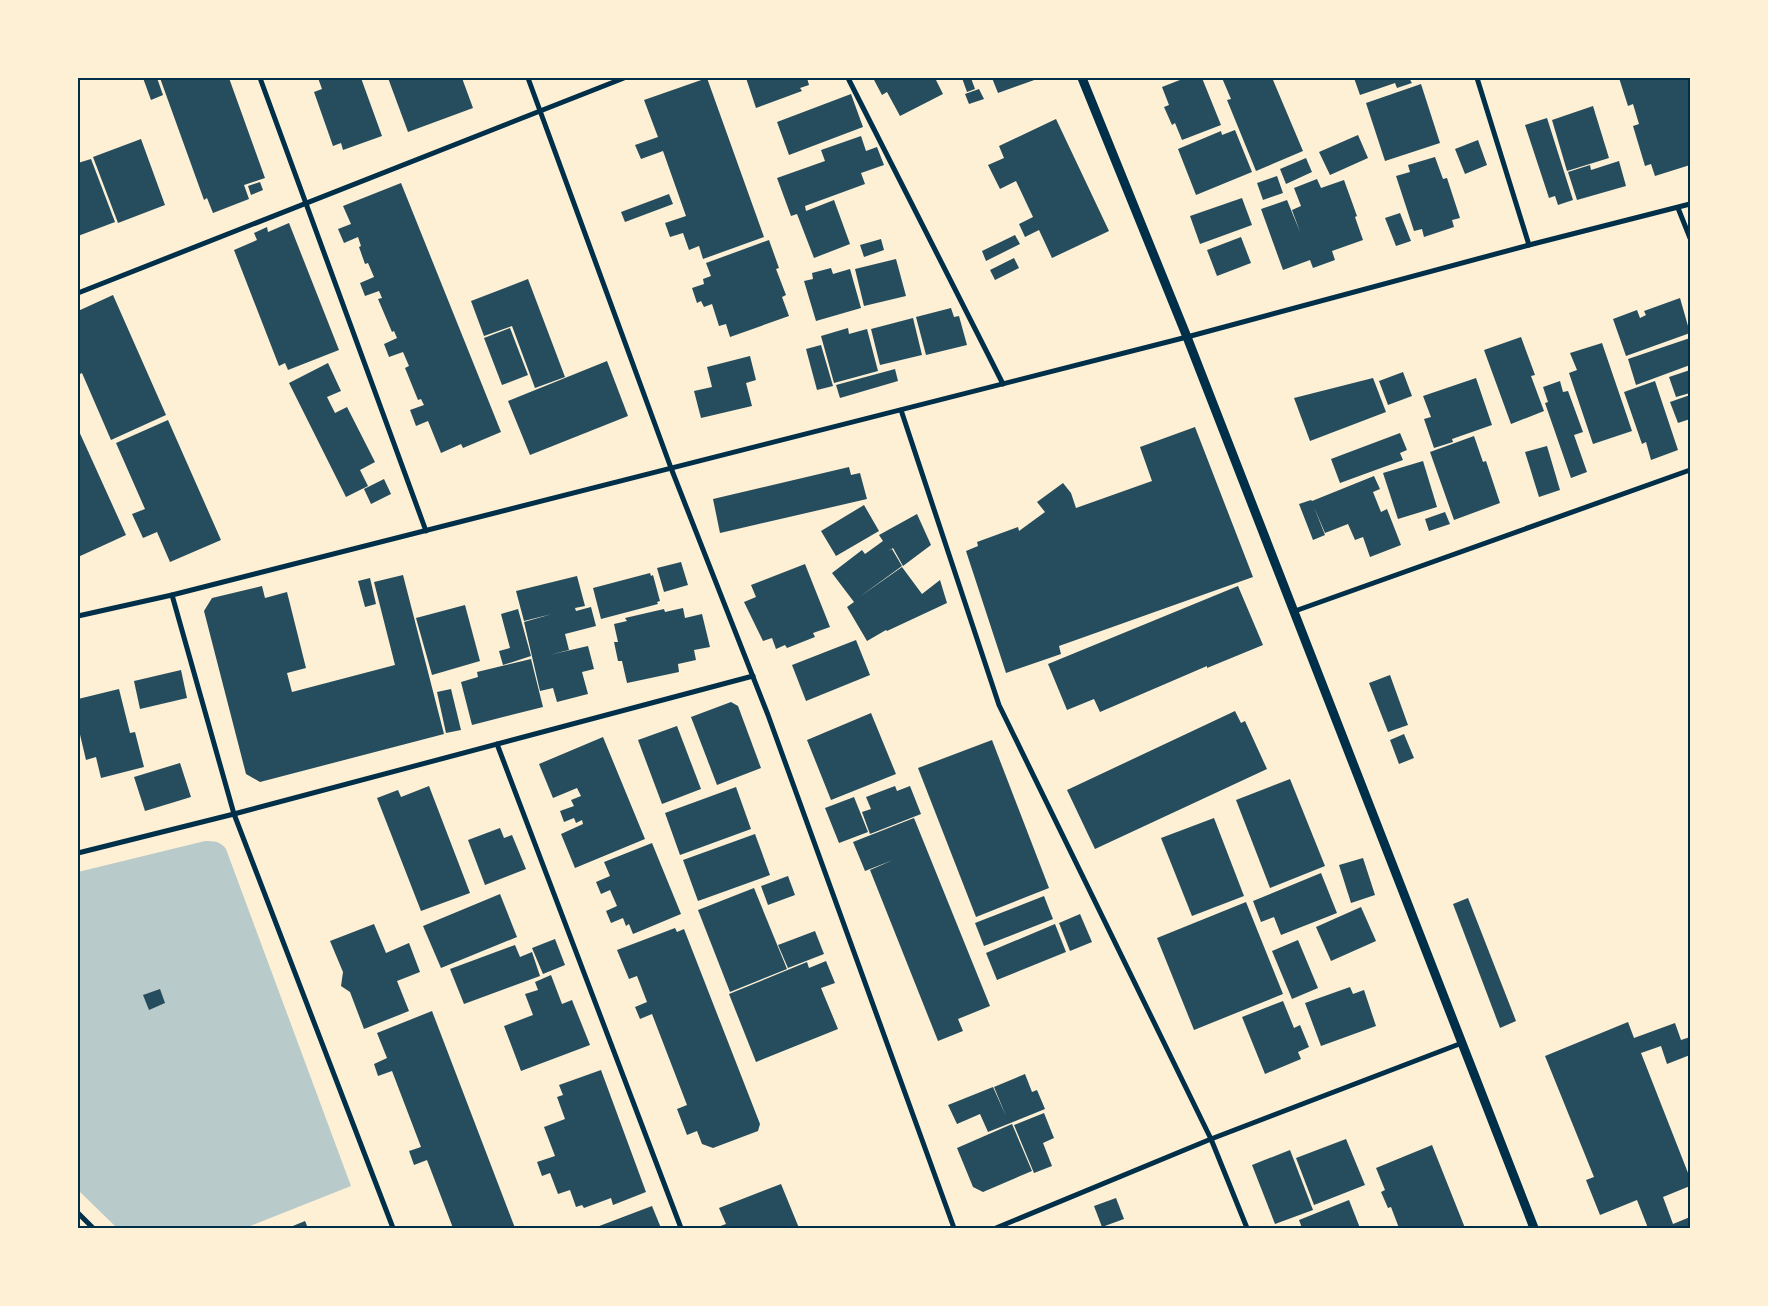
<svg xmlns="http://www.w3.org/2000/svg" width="1768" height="1306" font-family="Merriweather,serif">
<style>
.green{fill:#b9caca}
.building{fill:#264d5e}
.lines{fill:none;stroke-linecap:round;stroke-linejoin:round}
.minor{stroke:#003049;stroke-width:5}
.tertiary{stroke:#003049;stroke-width:9}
.neatline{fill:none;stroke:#003049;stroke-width:2}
</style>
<rect width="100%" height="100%" fill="#fdf0d5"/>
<path class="green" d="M205,841C214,841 220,841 226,849L351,1186L245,1228H117L78,1190V872Z"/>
<g class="building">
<path d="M143,78H157L163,95L151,100Z"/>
<path d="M160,78H229L265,178L244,185L249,199L213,213L207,198L204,200Z"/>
<path d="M318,78H361L382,136L343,150L341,143L333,146L314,92L322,89Z"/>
<path d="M388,78H462L473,108L408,132Z"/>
<path d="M707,78L764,237L703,259L699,246L689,250L683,233L670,237L665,223L686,216L663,151L641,159L635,145L658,137L644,100Z"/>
<path d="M746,78H807L809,85L800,88L802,91L756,108Z"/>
<path d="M873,78H935L943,94L900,116L887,92L882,95Z"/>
<path d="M962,78H971L975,89L967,92Z"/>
<path d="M992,78H1040L998,93Z"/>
<path d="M1185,78H1202L1221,125L1182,140L1175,123L1172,125L1164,107L1169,105L1162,87Z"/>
<path d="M1222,78H1278L1273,80L1303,151L1256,171L1227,100L1231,99Z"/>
<path d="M1354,78H1409L1412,83L1397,88L1395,83L1360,95Z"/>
<path d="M1619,78H1690V165L1655,176L1651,164L1645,166L1633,126L1639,124L1633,104L1628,106Z"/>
<path d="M1421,84L1440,143L1385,161L1366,103Z"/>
<path d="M979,89L984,99L969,104L965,94Z"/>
<path d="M851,94L863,127L789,155L777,122Z"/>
<path d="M1593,106L1609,158L1567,171L1552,120Z"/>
<path d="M1547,118L1573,200L1558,205L1555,196L1549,198L1525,125Z"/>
<path d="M1056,119L1109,231L1052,258L1039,230L1025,237L1019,224L1033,217L1016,181L1000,189L988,165L1004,158L999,146Z"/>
<path d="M1235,130L1252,172L1196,195L1178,149L1221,131L1222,135Z"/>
<path d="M1358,135L1368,158L1330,175L1319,152Z"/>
<path d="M861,136L866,151L877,147L884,165L861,173L865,184L805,206L806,211L834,200L850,244L814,258L797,214L791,216L777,178L825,161L821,150Z"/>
<path d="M141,139L165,205L118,223L93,157Z"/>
<path d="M1478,140L1487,165L1465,174L1455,149Z"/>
<path d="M1435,157L1443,179L1447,178L1460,218L1452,220L1454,227L1424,237L1422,229L1414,231L1396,176L1410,172L1408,165Z"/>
<path d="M1306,158L1312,172L1286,184L1280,169Z"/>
<path d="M91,159L115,222L78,236V163Z"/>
<path d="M1619,161L1626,186L1577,200L1568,172L1590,165L1591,170Z"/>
<path d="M1277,176L1283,193L1263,200L1257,183Z"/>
<path d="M1317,179L1321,188L1344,180L1357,216L1355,217L1363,240L1332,251L1335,260L1313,268L1310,260L1283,270L1261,209L1287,200L1300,232L1292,210L1301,206L1294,188Z"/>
<path d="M260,182L263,190L251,195L248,186Z"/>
<path d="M401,183L501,432L463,448L461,444L441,453L428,421L416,426L410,410L424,405L421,399L418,400L405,368L409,366L403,352L389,357L384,344L397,338L394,331L392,332L378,299L382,298L379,291L365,296L360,283L374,277L368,263L365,264L359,247L361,246L358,237L344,243L338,229L351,224L343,206Z"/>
<path d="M669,194L673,204L625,222L621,212Z"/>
<path d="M1242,198L1252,225L1200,244L1190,216Z"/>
<path d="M1400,213L1411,241L1396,246L1385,218Z"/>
<path d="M289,223L339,350L288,370L285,363L279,366L234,250L257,240L254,233L267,227L268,232Z"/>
<path d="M1015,235L1020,244L986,261L982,251Z"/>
<path d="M1241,237L1251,263L1217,276L1207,250Z"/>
<path d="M881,239L884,250L864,257L860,245Z"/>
<path d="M769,240L779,268L776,269L786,295L782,297L789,316L730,337L726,324L719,326L712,304L704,307L701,301L697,303L692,288L704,284L703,279L711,276L706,263Z"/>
<path d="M1014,258L1019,268L995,280L990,270Z"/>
<path d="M896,259L906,296L864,306L855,269Z"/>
<path d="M831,268L833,274L850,269L861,308L816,321L804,281L813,279L812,273Z"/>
<path d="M528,279L565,377L535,388L512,326L484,336L471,301Z"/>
<path d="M113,295L166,415L111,440L82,373L78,375V311Z"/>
<path d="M1680,298L1690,333L1626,356L1613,319L1637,310L1640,318L1646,315L1644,311Z"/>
<path d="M951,308L954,317L959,316L967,345L926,355L916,317Z"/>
<path d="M913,318L922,355L880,365L871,329Z"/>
<path d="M510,328L528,375L502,385L484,338Z"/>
<path d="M848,328L849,334L867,329L878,371L834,383L821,336Z"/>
<path d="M1521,337L1535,375L1531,376L1544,411L1511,424L1484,350Z"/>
<path d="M1690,338V365L1636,385L1628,359Z"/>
<path d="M1602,343L1632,431L1593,444L1569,373L1577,370L1570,353Z"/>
<path d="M821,345L833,386L817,390L806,349Z"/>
<path d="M750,356L756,380L746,383L752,406L701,418L694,391L712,387L707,367Z"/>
<path d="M607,361L628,416L530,455L508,401Z"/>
<path d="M328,363L341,391L327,397L335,413L347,407L375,462L360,470L368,486L346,497L289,383Z"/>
<path d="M895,369L898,381L840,398L836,385Z"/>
<path d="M1690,370V393L1676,397L1669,377Z"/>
<path d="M1403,372L1412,396L1388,405L1379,381Z"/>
<path d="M1373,378L1386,412L1310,441L1294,398Z"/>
<path d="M1476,378L1492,425L1452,439L1453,442L1434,448L1424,419L1431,417L1423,396Z"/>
<path d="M1560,381L1563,392L1568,391L1583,432L1574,435L1587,472L1571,478L1545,403L1548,402L1543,387Z"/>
<path d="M1655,381L1678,450L1651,460L1646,442L1642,444L1624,392Z"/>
<path d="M1690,395V419L1678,423L1670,402Z"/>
<path d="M168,420L221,540L170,562L157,532L143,538L132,514L145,509L116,443Z"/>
<path d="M1195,427L1253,577L1059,646L1061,654L1006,673L966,551L978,546L977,542L1018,527L1019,531L1045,512L1037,502L1063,483L1071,493L1076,508L1152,481L1140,447Z"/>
<path d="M78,429L126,535L78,557Z"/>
<path d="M1400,433L1407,450L1400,453L1403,460L1340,483L1331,459Z"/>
<path d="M1474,436L1483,462L1486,461L1500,503L1454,520L1430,452Z"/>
<path d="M1547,446L1560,490L1539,497L1525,452Z"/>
<path d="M1423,461L1437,507L1398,519L1383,473Z"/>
<path d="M849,467L851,475L860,473L867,499L720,533L713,499Z"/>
<path d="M1374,476L1380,489L1373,492L1381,512L1387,509L1401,545L1370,557L1363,537L1355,540L1348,524L1325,533L1314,507L1325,535L1313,540L1299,504L1311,500L1312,501Z"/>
<path d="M384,479L391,494L371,504L364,489Z"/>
<path d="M864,505L879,531L836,556L821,531Z"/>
<path d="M1445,512L1450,524L1429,531L1425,519Z"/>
<path d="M917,514L931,545L903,566L893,548L888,551L892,549L902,566L858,598L902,567L922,594L940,580L947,603L887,631L886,630L867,641L847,607L854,602L832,573L862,550L865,554L883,541L879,535Z"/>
<path d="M681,562L688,585L664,592L657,568Z"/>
<path d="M805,564L830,627L813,633L815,637L787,648L785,645L776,649L772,638L763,641L744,602L756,597L751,585Z"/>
<path d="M650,573L651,576L653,575L660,601L657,602L658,604L601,619L593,588Z"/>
<path d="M403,575L444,734L260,782L246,774L204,611L212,598L262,586L265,598L287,592L306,668L287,673L292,692L395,665L374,582Z"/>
<path d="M577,576L585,606L575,608L576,611L591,607L596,626L565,634L569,650L549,655L588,646L594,669L582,672L588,694L557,702L553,688L540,691L524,622L552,614L524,621L516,591Z"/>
<path d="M370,578L376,604L365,607L358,581Z"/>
<path d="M1238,586L1263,645L1207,668V666L1100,712L1094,699L1067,710L1048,664Z"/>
<path d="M465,605L480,661L432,675L416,618Z"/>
<path d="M683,608L685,618L702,614L710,647L694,650L696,660L678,664L679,672L627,683L622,661H618L614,642H618L614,624L627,621L625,618L664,609L665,612Z"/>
<path d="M518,609L531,656L503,665L499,651L510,648L501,614Z"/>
<path d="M856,640L870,675L806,701L792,665Z"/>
<path d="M531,659L543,707L472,725L461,682L478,677L477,672Z"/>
<path d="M181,670L187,698L140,709L134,681Z"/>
<path d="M1390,675L1408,725L1388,732L1369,683Z"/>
<path d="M119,689L130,733L135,732L144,767L101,778L96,757L86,760L78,726V699Z"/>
<path d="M451,689L461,730L446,733L437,692Z"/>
<path d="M731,702L738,706L761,768L717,785L691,717Z"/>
<path d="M1235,711L1241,723L1245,721L1267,769L1095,849L1067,790Z"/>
<path d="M871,713L896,774L831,800L807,740Z"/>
<path d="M677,726L701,789L662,804L638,740Z"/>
<path d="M1404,734L1414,758L1399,764L1390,740Z"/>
<path d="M603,737L645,839L575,868L561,834L583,824L582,820L576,823L574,818L564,822L560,811L574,806L571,800L581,796L577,788L553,798L539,764Z"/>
<path d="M992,740L1049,888L976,917L918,768Z"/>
<path d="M180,763L191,797L145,811L134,777Z"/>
<path d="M1290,779L1325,866L1270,888L1236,800Z"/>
<path d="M429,786L470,893L421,911L377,798L398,790L401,797Z"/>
<path d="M895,786L897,791L910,786L921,814L870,834L862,812L871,809L866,797Z"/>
<path d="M736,787L751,829L680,855L665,813Z"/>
<path d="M854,797L868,832L839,843L825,808Z"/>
<path d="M914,818L990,1006L958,1019L963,1031L938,1041L870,870L893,860L865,871L853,842Z"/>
<path d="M1214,818L1244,896L1192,916L1161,838Z"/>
<path d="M500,828L504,838L512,835L526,869L485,885L468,840Z"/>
<path d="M755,834L770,875L698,901L683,860Z"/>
<path d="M652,843L681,914L633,934L629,924L626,926L623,918L611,923L606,911L617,906L610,890L601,894L596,882L610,876L604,862Z"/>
<path d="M1363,858L1375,895L1351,903L1339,865Z"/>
<path d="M1321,873L1337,913L1281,935L1274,917L1261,922L1253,901Z"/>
<path d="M788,876L795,895L768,905L761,886Z"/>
<path d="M754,888L787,969L730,992L698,910Z"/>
<path d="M500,894L517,937L441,968L423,926Z"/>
<path d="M1044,896L1053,919L984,946L975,923Z"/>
<path d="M1468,898L1516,1021L1500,1028L1453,904Z"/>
<path d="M1246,902L1283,994L1194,1030L1157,938Z"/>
<path d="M1361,907L1376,941L1331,961L1316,927Z"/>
<path d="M1080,914L1092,942L1070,951L1059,923Z"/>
<path d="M374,924L386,953L409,943L420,972L397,981L409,1011L364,1029L350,992L341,986L343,972L330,941Z"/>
<path d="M1055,924L1066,952L997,980L986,953Z"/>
<path d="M675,928L677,932L684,929L760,1124L758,1131L713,1148L702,1144L697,1131L687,1135L677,1109L687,1105L652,1014L640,1019L635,1007L647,1002L637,976L629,979L617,950Z"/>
<path d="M815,931L824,954L788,968L778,945Z"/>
<path d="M555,939L565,965L543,974L532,948Z"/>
<path d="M1298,940L1318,988L1292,999L1272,951Z"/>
<path d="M515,945L520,957L532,952L540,976L464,1004L450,969Z"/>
<path d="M826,961L835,983L821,988L838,1029L756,1062L729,994L807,962L809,968Z"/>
<path d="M551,975L562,1004L572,1000L590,1045L521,1071L504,1026L533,1015L525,994L538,990L535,982Z"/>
<path d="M1350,987L1353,994L1364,990L1376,1026L1321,1046L1305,1003Z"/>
<path d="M160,989L165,1003L149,1010L143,995Z"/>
<path d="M1283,1001L1294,1028L1300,1025L1309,1047L1298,1052L1301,1059L1265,1074L1242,1017Z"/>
<path d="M432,1011L515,1228H453L427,1160L414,1165L409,1151L421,1147L392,1071L378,1076L374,1064L387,1058L377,1033Z"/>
<path d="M1628,1022L1634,1038L1675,1023L1681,1040L1690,1037V1055L1667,1064L1661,1046L1641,1053L1690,1178V1186L1663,1197L1673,1224L1690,1217V1228H1648L1637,1200L1600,1215L1586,1180L1594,1177L1545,1056Z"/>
<path d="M601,1070L646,1192L613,1205L611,1198L584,1208L582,1205L576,1207L570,1190L558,1194L550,1173L542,1176L537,1162L555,1156L544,1127L565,1119L557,1097L563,1095L559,1085Z"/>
<path d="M1025,1074L1032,1092L1037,1090L1045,1109L988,1132L980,1114L957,1124L948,1105L993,1087L1006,1116L994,1087Z"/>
<path d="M1044,1113L1054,1138L1043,1143L1052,1166L1034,1173L1014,1125Z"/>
<path d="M1012,1124L1032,1171L983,1192L973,1187L957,1148Z"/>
<path d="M1346,1139L1365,1185L1314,1205L1296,1158Z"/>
<path d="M1432,1145L1465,1228H1399L1391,1207L1388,1208L1381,1192L1385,1190L1376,1168Z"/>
<path d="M1290,1150L1313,1210L1275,1224L1252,1165Z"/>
<path d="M781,1184L799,1228H715L726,1224L719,1208Z"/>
<path d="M1116,1198L1124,1219L1102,1227L1094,1206Z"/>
<path d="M1349,1200L1360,1228H1302L1299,1220Z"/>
<path d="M652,1206L661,1228H594Z"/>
<path d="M305,1221L308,1228H288Z"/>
</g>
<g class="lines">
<g class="minor">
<path d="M260,78L426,531"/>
<path d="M528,78L671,468L768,715L954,1228"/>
<path d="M848,78L1003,384"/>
<path d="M1678,208L1690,238"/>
<path d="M1529,245L1690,204"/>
<path d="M78,293L624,78"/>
<path d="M901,410L999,705L1211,1139L1247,1228"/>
<path d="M172,595L234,814L393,1228"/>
<path d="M1295,611L1690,470"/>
<path d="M78,616L172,595L1187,337L1529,245L1477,78"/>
<path d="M497,744L681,1228"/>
<path d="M78,853L234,814L753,676"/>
<path d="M78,1213L93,1228"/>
<path d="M996,1228L1211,1139L1462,1043"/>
</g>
<path class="tertiary" d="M1082,78L1187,337L1534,1228"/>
</g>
<rect width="1768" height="1306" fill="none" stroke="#fdf0d5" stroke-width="158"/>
<rect x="79" y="79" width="1610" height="1148" class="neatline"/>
</svg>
